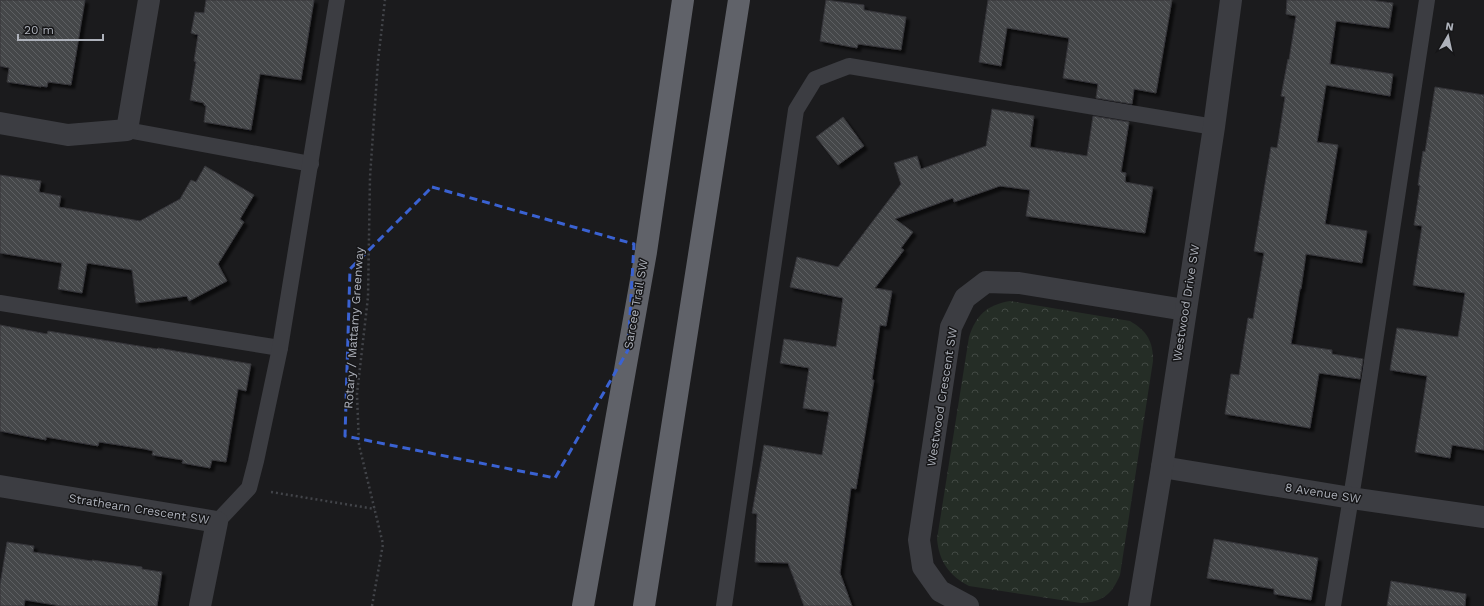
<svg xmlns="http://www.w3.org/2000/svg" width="1484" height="606" font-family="'Work Sans',sans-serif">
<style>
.park{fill:url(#park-crowns)}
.building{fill:url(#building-back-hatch);stroke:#353539;filter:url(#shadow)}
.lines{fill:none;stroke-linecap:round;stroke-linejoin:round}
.path{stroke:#424449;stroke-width:2.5;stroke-dasharray:2 3;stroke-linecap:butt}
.service{stroke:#3c3d42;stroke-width:16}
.minor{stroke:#3c3d42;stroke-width:22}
.trunk{stroke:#606269;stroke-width:22}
.marked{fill:none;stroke:#3a62d2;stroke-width:3;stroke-dasharray:8 5;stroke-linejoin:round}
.labels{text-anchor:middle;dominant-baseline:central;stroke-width:3;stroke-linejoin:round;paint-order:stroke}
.street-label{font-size:12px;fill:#aeb2bb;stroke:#161618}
</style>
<defs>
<pattern id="park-crowns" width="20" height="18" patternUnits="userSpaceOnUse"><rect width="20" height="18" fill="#252d26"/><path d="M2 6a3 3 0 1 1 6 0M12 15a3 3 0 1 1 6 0" fill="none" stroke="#424944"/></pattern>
<pattern id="building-back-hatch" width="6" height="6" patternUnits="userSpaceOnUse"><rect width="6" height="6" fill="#45464a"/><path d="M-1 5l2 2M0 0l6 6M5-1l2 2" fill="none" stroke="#5d5e62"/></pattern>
<filter id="shadow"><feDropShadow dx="3.5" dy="3.5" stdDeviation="1" flood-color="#0009"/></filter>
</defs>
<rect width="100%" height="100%" fill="#1b1b1d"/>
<path class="park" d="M1010,301L1130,321C1147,331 1153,341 1153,361L1120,575C1112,594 1103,602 1081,603L969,586C949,576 939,561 937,539L969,337C976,315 987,305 1010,301Z"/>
<g class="building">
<path d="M0,0H85L71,85L48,82L47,87L41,86V87L7,82L9,68L0,66Z"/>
<path d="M206,0H314L301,80L260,74L251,130L204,122L206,106L204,105V103L190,100L196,62L194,61L198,35L191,33L195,12L204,13Z"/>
<path d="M826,0L864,5V10L906,17L901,50L858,44L857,48L820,41Z"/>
<path d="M988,0H1172L1156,93L1134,89L1132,104L1096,98L1098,84L1063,78L1069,38L1007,28L1001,66L979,62Z"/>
<path d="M1287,0H1369L1393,3L1389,28L1336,21L1330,64L1393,74L1390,96L1326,85L1317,142L1338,145L1325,224L1367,231L1362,263L1306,254L1301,289H1300L1291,344L1332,350V354L1363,359L1360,379L1319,373L1310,428L1225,414L1231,374L1239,375L1248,318L1253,319L1264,253L1254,251L1271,147L1277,148L1285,97L1281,96L1288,59L1289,60L1296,16L1286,14Z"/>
<path d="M1435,87L1484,95V450L1452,445L1450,458L1415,452L1427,376L1390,370L1397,328L1458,337L1465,293L1413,285L1422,226L1414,225L1420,186L1418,185L1423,151L1425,152Z"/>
<path d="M992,109L1034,116L1030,147L1087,156L1093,116L1129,122L1121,172L1126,173L1125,182L1153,187L1145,233L1026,216L1030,190L1000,186L954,202L953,198L895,219L913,232L901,248L904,250L875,288L892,291L886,326L880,325L872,380H874L869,410L856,489L851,488L840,573L852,606H804L788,563L755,562L757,514L752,513L764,445L822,455L829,412L803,408L809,368L780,363L784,339L836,347L843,298L790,287L797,257L838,267L901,184L894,163L917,156L921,169L986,146Z"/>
<path d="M843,117L864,146L838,165L816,137Z"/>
<path d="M205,166L254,195L240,219L244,222L218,264L227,281L189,301L187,296L136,303L132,270L87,263L82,293L58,289L62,263L0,253V175L41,181L39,192L61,196L59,207L140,221L180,199L191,180L196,182Z"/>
<path d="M0,325L47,334L48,331L157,349L158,348L251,364L246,391L238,389L226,462L212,460L210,468L182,463L183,460L152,455L153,451L145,449L99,442L98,446L46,437V440L0,431Z"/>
<path d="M1214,539L1318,558L1311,600L1274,594V589L1207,578Z"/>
<path d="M7,542L34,546L33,552L92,561V560L142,567V569L162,572L157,606H61L25,600L24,606H0V585Z"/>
<path d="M1391,581L1466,594L1465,606H1387Z"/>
</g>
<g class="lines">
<g class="path">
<path d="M271,492L375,509"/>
<path d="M372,606L383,544L359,445L357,394L368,297L370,177L378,61L385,0"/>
</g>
<g class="service">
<path d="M127,130L311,164"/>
<path d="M0,303L280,348"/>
<path d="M217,522L249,488L256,461L280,348L337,0"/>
<path d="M724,606L796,110L815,79L849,66L1214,127"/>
<path d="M1333,606L1355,473L1427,0"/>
</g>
<g class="minor">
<path d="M0,123L68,135L127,130L149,0"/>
<path d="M1162,467L1351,498L1484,517"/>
<path d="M0,486L217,522L200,606"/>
<path d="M968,606L940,591L923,567L919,540L951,327L965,298L986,282L1019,283L1185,310"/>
<path d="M1139,606L1162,467L1214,127L1231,0"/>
</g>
<g class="trunk">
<path d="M583,606L646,252L683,0"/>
<path d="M644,606L739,0"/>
</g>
</g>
<path class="marked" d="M432,187L634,244L628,350L555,478L345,436L350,269Z"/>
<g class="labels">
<g class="street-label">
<text transform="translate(1186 303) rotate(-81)">Westwood Drive SW</text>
<text transform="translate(636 304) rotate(-80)">Sarcee Trail SW</text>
<text transform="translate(354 328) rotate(-86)">Rotary / Mattamy Greenway</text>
<text transform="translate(942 397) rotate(-81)">Westwood Crescent SW</text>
<text transform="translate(1323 493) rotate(9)">8 Avenue SW</text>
<text transform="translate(139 509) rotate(9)">Strathearn Crescent SW</text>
</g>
</g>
<g transform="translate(1448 36) rotate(9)" stroke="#161618" stroke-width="3" paint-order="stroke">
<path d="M0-3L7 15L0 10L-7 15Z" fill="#aeb2bb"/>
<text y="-6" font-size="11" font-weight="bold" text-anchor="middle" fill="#aeb2bb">N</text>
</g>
<path d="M18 34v6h85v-6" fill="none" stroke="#aeb2bb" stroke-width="2"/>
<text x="24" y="34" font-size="12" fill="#aeb2bb" stroke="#161618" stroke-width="3" paint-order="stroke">20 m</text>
</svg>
